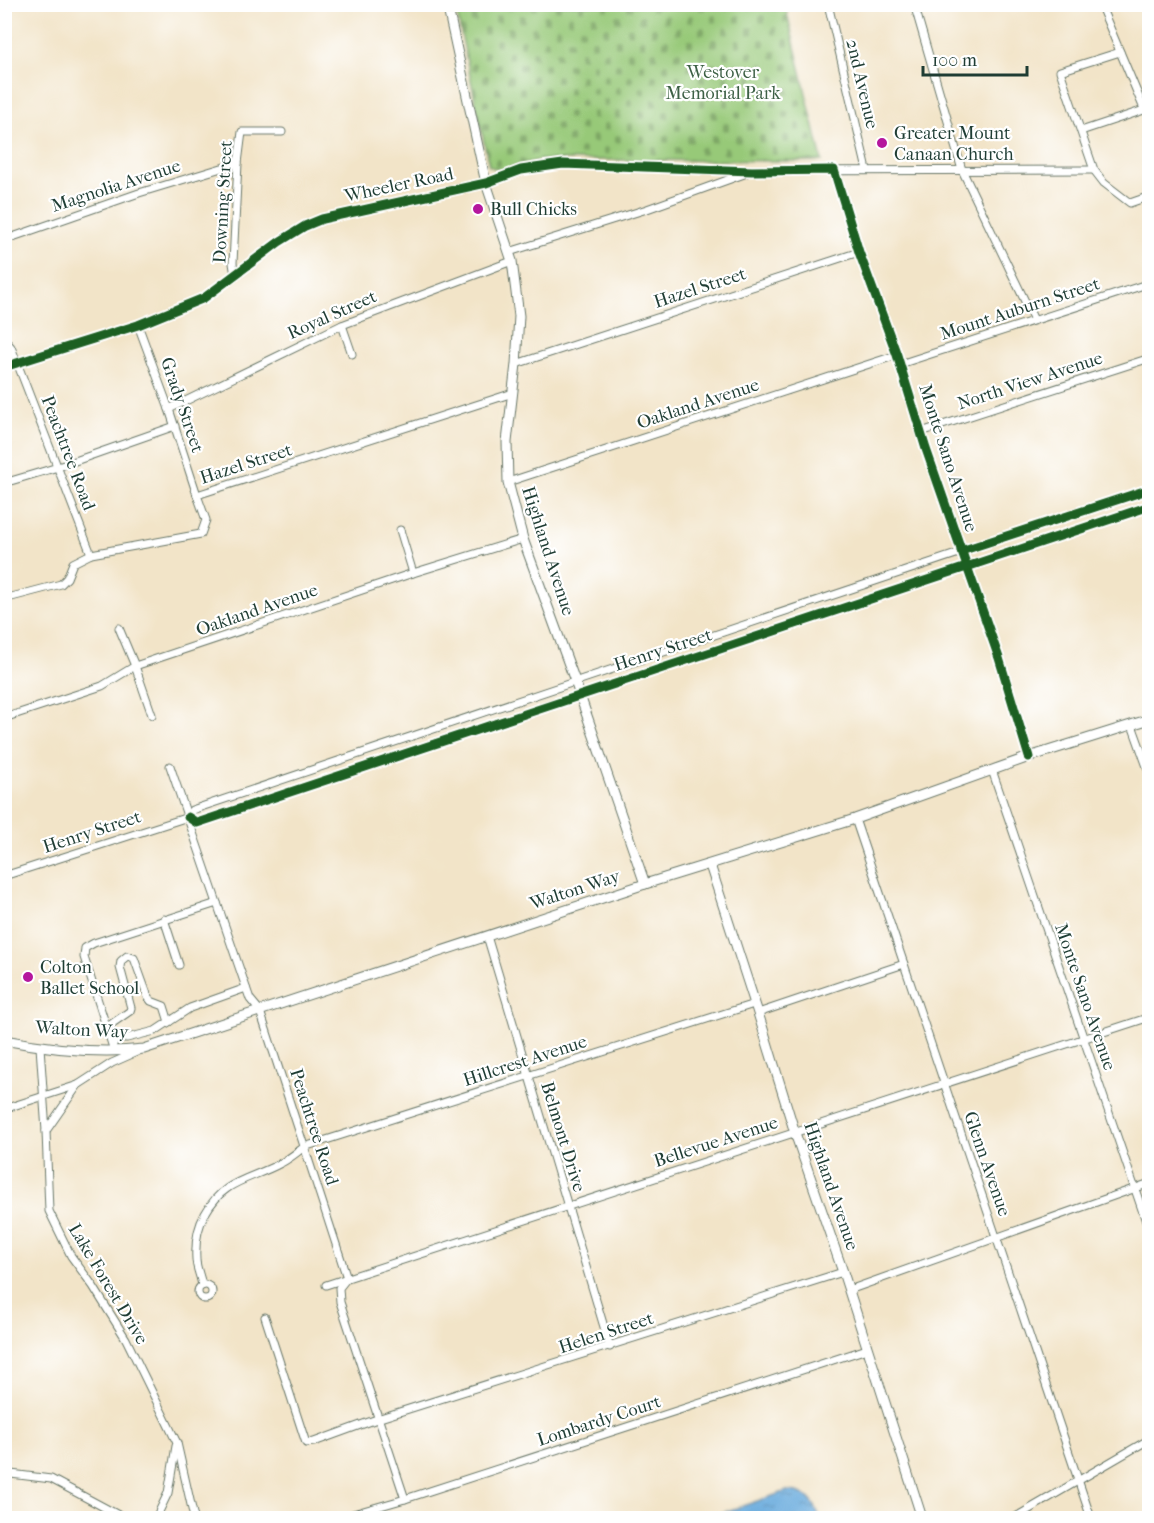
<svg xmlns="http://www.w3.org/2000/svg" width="1154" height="1523" font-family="'IM FELL French Canon',serif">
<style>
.cemetery{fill:url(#cemetery-stones);stroke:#5b8356;stroke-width:1.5}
.water{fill:url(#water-ripples);stroke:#447488;stroke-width:1.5}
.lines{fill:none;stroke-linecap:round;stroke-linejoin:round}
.minor-casing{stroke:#697768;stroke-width:9}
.major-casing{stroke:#697768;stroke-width:11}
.minor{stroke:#fff;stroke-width:7}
.major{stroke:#fff;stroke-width:9}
.cycleway-casing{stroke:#fff;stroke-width:13}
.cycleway{stroke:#1b5e20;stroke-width:9}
.poi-dot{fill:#b5179e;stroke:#fff;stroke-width:2}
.labels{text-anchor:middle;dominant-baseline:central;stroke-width:4.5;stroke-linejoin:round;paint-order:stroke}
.park-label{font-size:18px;fill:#3d6045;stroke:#fff}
.street-label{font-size:18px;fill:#1f3d34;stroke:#fff}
.poi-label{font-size:18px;fill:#1f3d34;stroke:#fff;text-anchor:start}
</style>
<defs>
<pattern id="cemetery-stones" width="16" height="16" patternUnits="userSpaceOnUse" patternTransform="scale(1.5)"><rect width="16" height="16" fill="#97c978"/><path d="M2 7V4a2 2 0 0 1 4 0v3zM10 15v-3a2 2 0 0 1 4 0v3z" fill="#7ba463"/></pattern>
<pattern id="water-ripples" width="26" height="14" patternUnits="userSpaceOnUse" patternTransform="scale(1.5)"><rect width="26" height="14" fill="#69abdd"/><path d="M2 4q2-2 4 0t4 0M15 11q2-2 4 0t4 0" fill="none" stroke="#568cb4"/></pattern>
</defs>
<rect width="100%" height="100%" fill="#fff"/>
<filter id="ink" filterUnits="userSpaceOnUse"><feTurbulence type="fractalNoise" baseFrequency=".0167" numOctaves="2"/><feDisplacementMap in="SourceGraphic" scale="12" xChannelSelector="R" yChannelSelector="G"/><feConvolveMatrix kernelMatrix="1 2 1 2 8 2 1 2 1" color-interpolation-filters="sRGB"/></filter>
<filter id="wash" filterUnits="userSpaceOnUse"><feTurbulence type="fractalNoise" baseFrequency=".008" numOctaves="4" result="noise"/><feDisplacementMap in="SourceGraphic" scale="24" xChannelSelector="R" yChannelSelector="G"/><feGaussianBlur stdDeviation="1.35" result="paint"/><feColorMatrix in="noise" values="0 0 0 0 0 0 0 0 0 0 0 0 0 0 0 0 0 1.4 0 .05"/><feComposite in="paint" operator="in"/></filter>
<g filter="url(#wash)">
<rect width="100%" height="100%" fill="#f2e4c8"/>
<path class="cemetery" d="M455,5H785L822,161L540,160L499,170L489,166Z"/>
<path class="water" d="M787,1491C806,1491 814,1501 820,1518H707Z"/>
</g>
<g filter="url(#ink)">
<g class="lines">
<defs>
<g id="minor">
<path d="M828,4L867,170"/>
<path d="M914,4L962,170L1034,320"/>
<path d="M1100,4L1144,109"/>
<path d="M1120,52L1060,71L1094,170L1104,183L1130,203L1150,196"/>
<path d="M4,121L9,122V125L4,129"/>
<path d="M1081,131L1150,108"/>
<path d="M834,170L859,252L897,355L926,449L999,658L1029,757"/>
<path d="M4,240L139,193L238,163"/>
<path d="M509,252L647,209L747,173"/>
<path d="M235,276L233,263L238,163L242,132H282"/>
<path d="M138,325L169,409L197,495"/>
<path d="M342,325L352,354"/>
<path d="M4,339L11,347L91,554"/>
<path d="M516,364L859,252"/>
<path d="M900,364L1150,283"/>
<path d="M4,367L138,325L204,298L279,242L305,226L322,219L486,183L521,170L563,164L752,171L1094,170"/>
<path d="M169,409L342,325L512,261"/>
<path d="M921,432L1150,358"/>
<path d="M508,482L897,355"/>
<path d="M4,483L58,467L175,426"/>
<path d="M400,530L413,573"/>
<path d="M4,599L61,584L67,578L73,563L91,554L201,534L206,520L197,495L513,393"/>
<path d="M119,628L135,666L152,715"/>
<path d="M4,718L102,686L135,666L413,573L523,539"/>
<path d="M1132,725L1150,775"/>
<path d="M170,766L250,999L260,1011L347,1278L339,1288L340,1302L405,1499"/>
<path d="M992,770L1150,1233"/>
<path d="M188,817L197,823L1150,506"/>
<path d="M855,819L1091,1518"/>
<path d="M4,876L188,817L192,810L1150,489"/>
<path d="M164,919L179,965"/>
<path d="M487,936L610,1347"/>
<path d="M758,1013L904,964"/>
<path d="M107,1027L130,1011L131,1008L120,967L121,961L127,956L134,958L148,997L151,1001L164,1006L169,1022"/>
<path d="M113,1044L117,1038H127L155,1031L190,1008L246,988"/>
<path d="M40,1047L46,1131L49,1211L71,1256L93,1286L126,1339L177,1443L194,1518"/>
<path d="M114,1051L84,957L85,948L94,943L217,903"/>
<path d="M4,1109L78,1085"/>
<path d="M46,1131L78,1085L112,1063L139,1051"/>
<path d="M326,1285L1150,1017"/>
<circle cx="205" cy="1292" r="7"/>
<path d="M202,1286C201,1277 196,1268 196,1259C195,1242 197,1228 205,1214C224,1179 250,1180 281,1163C289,1159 296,1153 304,1147L754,1004"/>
<path d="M849,1290L1150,1183"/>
<path d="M265,1317L303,1434L306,1443L314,1442L377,1419L843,1272"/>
<path d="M4,1475L11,1474L51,1479L124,1518"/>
<path d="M156,1518L168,1493L176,1446"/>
<path d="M339,1518L405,1499L867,1349"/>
<path d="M1014,1518L1150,1439"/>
</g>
<g id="major">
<path d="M447,4L486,183L512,261L519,316L516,364L507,442L508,482L523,539L575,681L645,884"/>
<path d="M710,865L758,1013L795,1133L843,1272L922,1518"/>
<path d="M4,1040C50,1049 97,1054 144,1049L645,884L855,819L1029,757L1150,719"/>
</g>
</defs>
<use href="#minor" class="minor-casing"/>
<use href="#major" class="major-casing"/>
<use href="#minor" class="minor"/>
<use href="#major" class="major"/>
<defs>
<g id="cycleway">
<path d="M4,367L138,325L204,298L279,242L305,226L322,219L486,183L521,170L563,164L752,171L834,170L859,252L897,355L926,449L999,658L1029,757"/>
<path d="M961,551L1150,489"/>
<path d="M188,817L197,823L1150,506"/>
</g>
</defs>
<use href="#cycleway" class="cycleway-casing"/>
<use href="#cycleway" class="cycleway"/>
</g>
</g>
<g class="poi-dot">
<circle cx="882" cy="143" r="6"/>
<circle cx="478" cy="209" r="6"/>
<circle cx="28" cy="977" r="6"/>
</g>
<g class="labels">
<g class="park-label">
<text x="723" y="72">Westover<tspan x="723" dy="21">Memorial Park</tspan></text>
</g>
<g class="street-label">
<text transform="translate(862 84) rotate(77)">2nd Avenue</text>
<text transform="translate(399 185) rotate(-12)">Wheeler Road</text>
<text transform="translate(116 186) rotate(-18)">Magnolia Avenue</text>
<text transform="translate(223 202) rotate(-87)">Downing Street</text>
<text transform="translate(700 288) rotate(-18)">Hazel Street</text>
<text transform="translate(1020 309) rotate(-18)">Mount Auburn Street</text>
<text transform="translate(332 315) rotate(-24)">Royal Street</text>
<text transform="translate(1030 381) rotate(-18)">North View Avenue</text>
<text transform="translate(698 404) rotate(-18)">Oakland Avenue</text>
<text transform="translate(182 405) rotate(71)">Grady Street</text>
<text transform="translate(68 453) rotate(69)">Peachtree Road</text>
<text transform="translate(948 458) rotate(72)">Monte Sano Avenue</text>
<text transform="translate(246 464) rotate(-18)">Hazel Street</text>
<text transform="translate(548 551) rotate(72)">Highland Avenue</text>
<text transform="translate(257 610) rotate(-19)">Oakland Avenue</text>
<text transform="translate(663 650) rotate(-18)">Henry Street</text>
<text transform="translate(92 832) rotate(-18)">Henry Street</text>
<text transform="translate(575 890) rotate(-18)">Walton Way</text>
<text transform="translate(1085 997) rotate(71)">Monte Sano Avenue</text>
<text transform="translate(82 1030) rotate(3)">Walton Way</text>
<text transform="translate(525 1061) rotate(-18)">Hillcrest Avenue</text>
<text transform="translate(314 1127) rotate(72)">Peachtree Road</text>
<text transform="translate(563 1137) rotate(73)">Belmont Drive</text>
<text transform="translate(716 1142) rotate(-18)">Bellevue Avenue</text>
<text transform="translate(987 1164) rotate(71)">Glenn Avenue</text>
<text transform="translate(831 1186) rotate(71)">Highland Avenue</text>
<text transform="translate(108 1284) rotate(59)">Lake Forest Drive</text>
<text transform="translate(606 1333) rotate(-18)">Helen Street</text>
<text transform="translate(599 1421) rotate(-18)">Lombardy Court</text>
</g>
<g class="poi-label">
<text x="894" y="133">Greater Mount<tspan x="894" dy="21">Canaan Church</tspan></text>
<text x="490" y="209">Bull Chicks</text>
<text x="40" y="967">Colton<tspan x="40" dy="21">Ballet School</tspan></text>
</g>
</g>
<rect width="1154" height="1523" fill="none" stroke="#fff" stroke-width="24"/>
<path d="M923 66v9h104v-9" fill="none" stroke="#1f3d34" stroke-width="3"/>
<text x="932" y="66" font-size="18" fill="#1f3d34" stroke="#ffffff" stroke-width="4.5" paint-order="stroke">100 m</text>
</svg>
